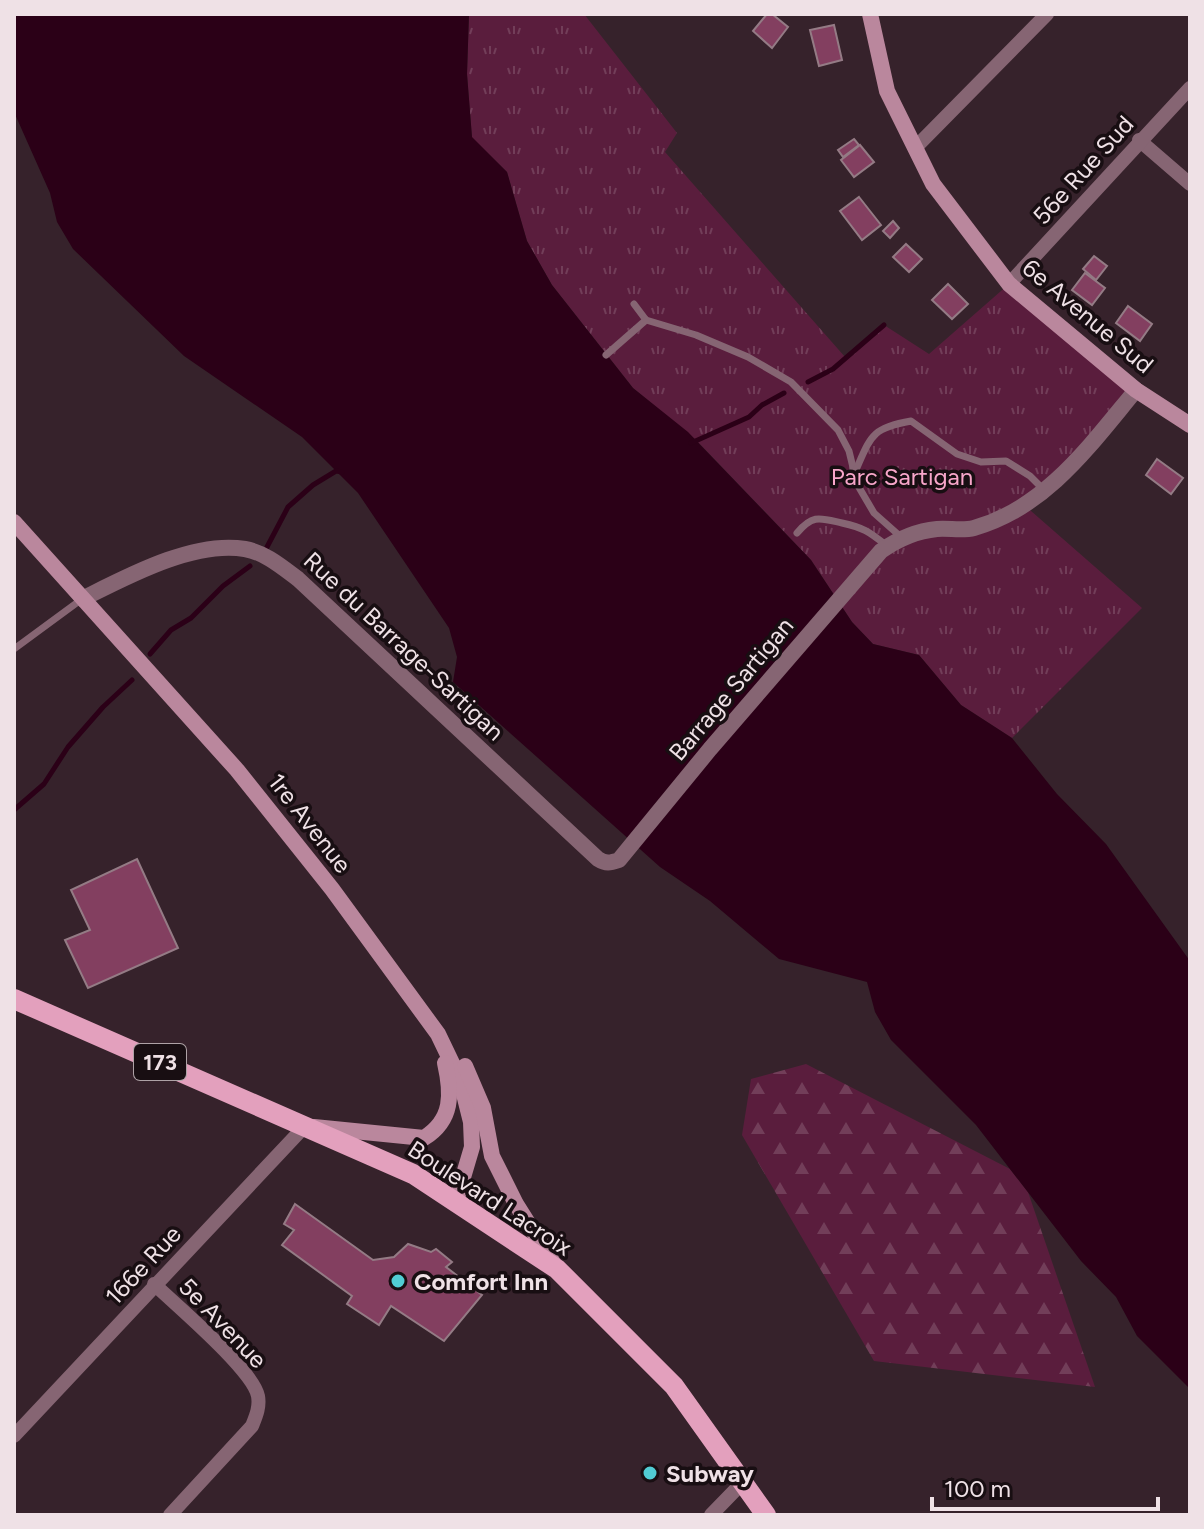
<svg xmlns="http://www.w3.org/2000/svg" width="1204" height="1529" font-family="Figtree,sans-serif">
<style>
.forest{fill:url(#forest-firs)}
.park{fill:url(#park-tufts)}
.water{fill:#2b0017}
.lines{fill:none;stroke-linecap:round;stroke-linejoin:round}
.stream{stroke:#2b0017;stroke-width:5}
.building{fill:#833f60;stroke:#947b85;stroke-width:2}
.service{stroke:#866573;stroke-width:7}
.minor{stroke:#866573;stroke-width:14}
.tertiary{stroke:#866573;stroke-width:16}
.secondary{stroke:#ba879d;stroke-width:16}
.primary{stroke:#e3a0bd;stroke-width:20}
.poi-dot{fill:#51ccd4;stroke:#180e12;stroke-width:3}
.labels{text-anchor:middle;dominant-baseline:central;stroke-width:7;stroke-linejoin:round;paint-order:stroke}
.shield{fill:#180e12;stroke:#aea2a6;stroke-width:2}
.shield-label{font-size:22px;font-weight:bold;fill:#efe1e6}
.street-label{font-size:24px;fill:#efe1e6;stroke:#180e12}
.park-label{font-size:24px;fill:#f8a6ca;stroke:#180e12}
.poi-label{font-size:24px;font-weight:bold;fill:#efe1e6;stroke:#180e12;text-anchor:start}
</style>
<defs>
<pattern id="forest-firs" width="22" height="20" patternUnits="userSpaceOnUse" patternTransform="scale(2)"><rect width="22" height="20" fill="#5a1d3d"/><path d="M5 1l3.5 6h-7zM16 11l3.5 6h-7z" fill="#723e59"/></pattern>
<pattern id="park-tufts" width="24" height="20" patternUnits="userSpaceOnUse" patternTransform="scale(2)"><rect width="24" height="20" fill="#5a1d3d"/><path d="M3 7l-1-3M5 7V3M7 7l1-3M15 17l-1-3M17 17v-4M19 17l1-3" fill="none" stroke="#723e59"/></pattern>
</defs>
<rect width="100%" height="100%" fill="#36222b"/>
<path class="forest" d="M806,1064L1010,1169L1028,1192L1095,1387L874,1361L742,1135L751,1079Z"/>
<path class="park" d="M469,14H584L677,133L665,152L845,357L884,325L929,354L1009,284L1136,390L1023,504L1142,608L1012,738L961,705L919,655L873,644L852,622L811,560L696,440L633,388L552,285L527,241L507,172L472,138L467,74Z"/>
<path class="water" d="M14,14H469L467,74L472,137L507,172L527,241L552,285L633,388L688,432L811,560L852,622L873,644L919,655L961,705L1012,738L1057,794L1106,844L1190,961V1389L1137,1336L1116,1297L1081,1261L976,1125L891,1040L875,1012L867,982L779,959L710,901L660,867L453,682L457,657L449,628L358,493L302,437L184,356L73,249L57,222L50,193L14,112Z"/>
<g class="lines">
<g class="stream">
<path d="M808,382L833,369L884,325"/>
<path d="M691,443L749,417L762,405L784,393"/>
<path d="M267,547L288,507L313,485L336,471L342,472"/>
<path d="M150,654L171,630L191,618L223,586L250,566"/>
<path d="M14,810L44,784L68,747L103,707L132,680"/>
</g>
</g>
<g class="building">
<path d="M767,14H772L788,27L772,48L753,31Z"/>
<path d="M834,25L842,60L819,66L810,30Z"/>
<path d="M854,139L859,145L843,157L838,150Z"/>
<path d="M860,145L874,162L854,177L841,160Z"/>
<path d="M859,197L881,225L862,240L840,211Z"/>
<path d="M893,221L899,228L890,238L883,231Z"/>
<path d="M906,244L922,259L909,272L893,257Z"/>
<path d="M1094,256L1107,266L1096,280L1083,269Z"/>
<path d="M1085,273L1105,288L1092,305L1072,290Z"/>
<path d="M948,284L968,304L952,319L932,300Z"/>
<path d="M1128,306L1152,324L1140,341L1116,323Z"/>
<path d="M1157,459L1183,478L1171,494L1146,475Z"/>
<path d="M137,859L178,948L88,988L65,940L90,930L71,890Z"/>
<path d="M295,1204L373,1260L394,1257L408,1244L431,1252L436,1249L452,1262L446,1267L482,1295L444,1341L391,1306L379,1325L347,1304L352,1296L282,1245L294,1230L284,1224Z"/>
</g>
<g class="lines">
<g class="service">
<path d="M634,304L646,320L696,335L748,357L791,382L838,430L849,451L857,484L874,513L901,537"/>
<path d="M606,355L646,320"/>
<path d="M855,472C871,436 871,428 911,421L957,454L981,462L1006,461L1030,476L1044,490"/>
<path d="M797,533C813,514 820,518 842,523C864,528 868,531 886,545"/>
<path d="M14,649L82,599"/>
</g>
<g class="minor">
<path d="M1139,140L1190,184"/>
<path d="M915,148L1047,14"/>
<path d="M1009,284L1190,88"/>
<path d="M154,1284C176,1305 253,1370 258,1396C260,1407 256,1416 252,1426L170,1515"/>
<path d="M14,1436L305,1126"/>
<path d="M711,1515L744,1481"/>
</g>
<path class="tertiary" d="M82,599C126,577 194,540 245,549C264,552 282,567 298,579L598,859C606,864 610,863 619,860L710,749L881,551C898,539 916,531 937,529C949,528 963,531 974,528C1046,508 1091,444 1136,390"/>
<g class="secondary">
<path d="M870,14L887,91L933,184L1009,284L1136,390L1190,425"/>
<path d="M14,522L237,770L332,889L438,1034L461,1082L471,1122L472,1147L456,1201"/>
<path d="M465,1066L483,1108L492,1156L516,1204L555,1266"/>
<path d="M314,1127L424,1138C453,1120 452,1094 445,1063"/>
</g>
<path class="primary" d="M14,999L413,1174L557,1269L674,1386L766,1515"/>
</g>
<g class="poi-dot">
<circle cx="398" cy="1281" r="8"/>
<circle cx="650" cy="1473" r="8"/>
</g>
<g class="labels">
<rect class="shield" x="134" y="1044" width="52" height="36" rx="6"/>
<g class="shield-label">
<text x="160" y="1062">173</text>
</g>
<g class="street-label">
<text transform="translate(1083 170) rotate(-48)">56e Rue Sud</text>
<text transform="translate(1088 316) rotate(40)">6e Avenue Sud</text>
<text transform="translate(404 646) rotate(43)">Rue du Barrage-Sartigan</text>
<text transform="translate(731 689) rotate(-50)">Barrage Sartigan</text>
<text transform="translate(310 823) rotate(52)">1re Avenue</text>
<text transform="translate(490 1198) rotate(33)">Boulevard Lacroix</text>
<text transform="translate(143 1265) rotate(-47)">166e Rue</text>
<text transform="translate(223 1323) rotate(46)">5e Avenue</text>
</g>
<g class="park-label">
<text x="902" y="476">Parc Sartigan</text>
</g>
<g class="poi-label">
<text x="414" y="1281">Comfort Inn</text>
<text x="666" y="1473">Subway</text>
</g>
</g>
<rect width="1204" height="1529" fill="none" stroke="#efe1e6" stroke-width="32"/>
<path d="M932 1497v12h226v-12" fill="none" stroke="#efe1e6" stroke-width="4"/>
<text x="944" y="1497" font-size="24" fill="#efe1e6" stroke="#180e12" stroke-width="6" paint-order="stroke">100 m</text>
</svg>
